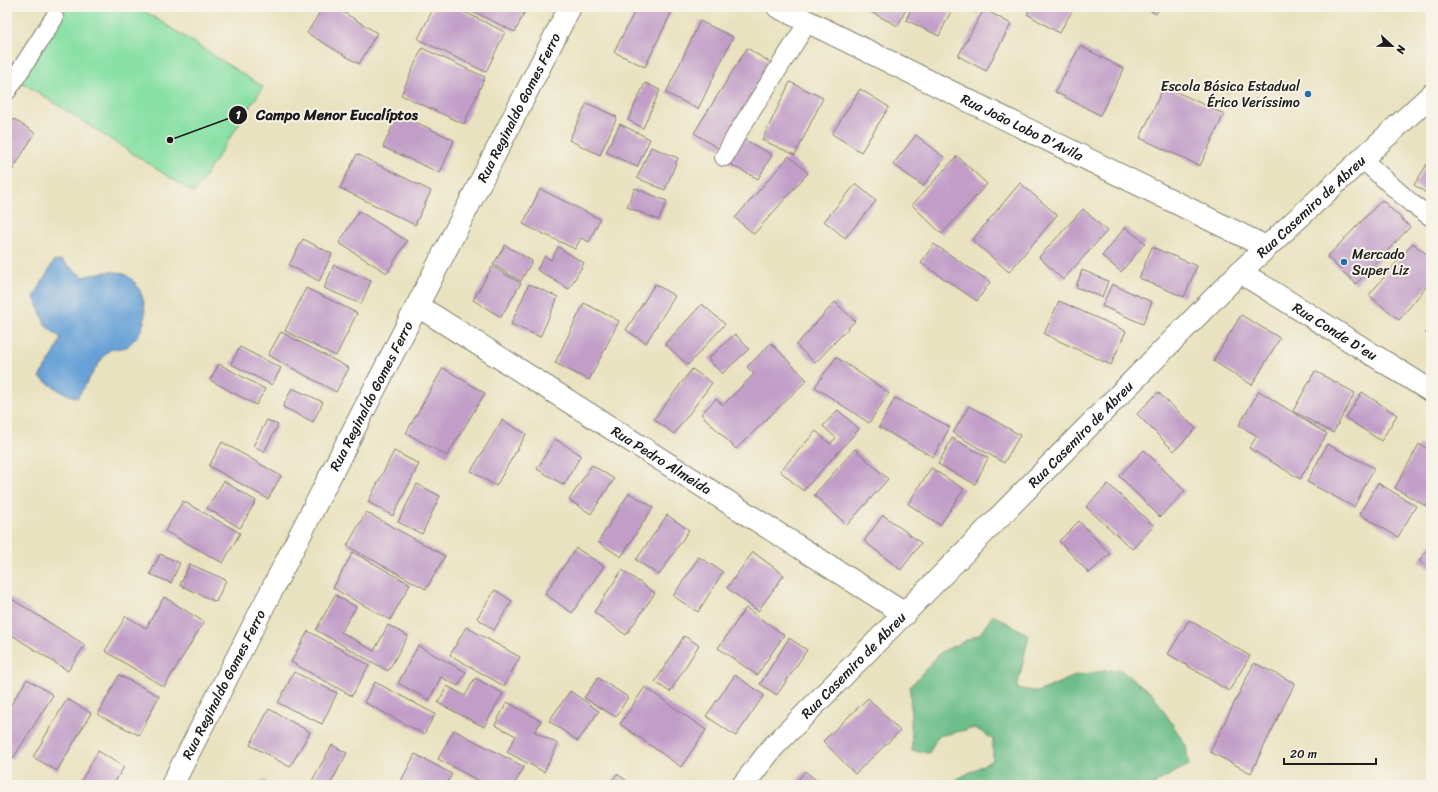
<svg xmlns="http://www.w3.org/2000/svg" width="1438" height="792" font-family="Sriracha,sans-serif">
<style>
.green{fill:#87e0a4;stroke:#527e60}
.forest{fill:#6dbe8a;stroke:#446d53}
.water{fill:#68a1d7;stroke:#425e7a}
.building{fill:#c19dc8}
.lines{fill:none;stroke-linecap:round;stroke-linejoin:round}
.service-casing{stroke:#827f6e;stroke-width:20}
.minor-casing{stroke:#827f6e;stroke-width:24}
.tertiary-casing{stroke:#827f6e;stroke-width:24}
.service{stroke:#fff;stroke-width:18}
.minor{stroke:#fff;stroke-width:22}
.tertiary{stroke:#fff;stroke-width:22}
.poi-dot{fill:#1f6fb2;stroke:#f7f3e8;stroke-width:1.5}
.labels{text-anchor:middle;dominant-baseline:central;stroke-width:4;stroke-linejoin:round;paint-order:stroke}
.poi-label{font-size:14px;fill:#1c1c1c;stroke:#f7f3e8;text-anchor:end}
.street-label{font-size:14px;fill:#1c1c1c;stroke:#f7f3e8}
.leader{fill:none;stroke:#1c1c1c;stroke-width:1.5}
.callout-dot{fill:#1c1c1c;stroke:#f7f3e8;stroke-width:1.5}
.mark-label{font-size:12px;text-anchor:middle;font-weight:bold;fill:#fff}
.callout-label{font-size:15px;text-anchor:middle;font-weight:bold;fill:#1c1c1c;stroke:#f7f3e8;stroke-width:4;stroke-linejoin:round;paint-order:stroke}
</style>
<rect width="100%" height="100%" fill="#f7f3e8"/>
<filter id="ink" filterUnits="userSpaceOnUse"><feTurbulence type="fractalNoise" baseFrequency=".025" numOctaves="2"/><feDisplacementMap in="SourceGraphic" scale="8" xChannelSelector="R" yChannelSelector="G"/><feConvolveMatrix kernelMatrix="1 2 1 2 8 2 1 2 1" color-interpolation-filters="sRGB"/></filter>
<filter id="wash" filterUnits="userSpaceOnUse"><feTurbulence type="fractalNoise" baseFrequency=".012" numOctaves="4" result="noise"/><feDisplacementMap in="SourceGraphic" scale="16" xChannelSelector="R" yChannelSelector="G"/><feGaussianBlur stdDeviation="0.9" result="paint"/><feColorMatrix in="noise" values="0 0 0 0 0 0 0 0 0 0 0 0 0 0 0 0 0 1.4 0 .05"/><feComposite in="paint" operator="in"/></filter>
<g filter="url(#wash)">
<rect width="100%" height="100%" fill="#e9e2c0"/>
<path class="green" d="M67,7H138L263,87L194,193L20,81Z"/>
<path class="forest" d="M993,615L1029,635L1017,688L1038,692L1077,675L1119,669L1153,694L1186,746L1189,765L1154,783L1156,785H946L993,760V739L975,728L938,736L929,753L912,751L910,687L941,652L980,634Z"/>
<path class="water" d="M61,260L83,277C94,274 105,271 117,272C138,275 148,303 144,321C142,332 134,340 127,347L109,350C96,365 88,382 77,398L60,391L39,377L54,354L61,338L46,326L34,297L54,261Z"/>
<g id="blocks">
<g class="building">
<path d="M323,7H335L377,33L359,64L307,33Z"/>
<path d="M434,7H454L505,32L486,72L418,39Z"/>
<path d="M469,7H527L515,32L468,9Z"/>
<path d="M637,7H674L645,67L614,52Z"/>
<path d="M861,7H907L898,26Z"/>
<path d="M912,7H953L939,36L906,20Z"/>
<path d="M964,7H980L977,13Z"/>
<path d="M1031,7H1072L1074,8L1059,33L1027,14Z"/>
<path d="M1145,7H1160L1156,14Z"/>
<path d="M984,9L1011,24L986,71L958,56Z"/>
<path d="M700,21L733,37L698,109L666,93Z"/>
<path d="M1080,46L1124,69L1100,115L1055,92Z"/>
<path d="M422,48L485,77L464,124L401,95Z"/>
<path d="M747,48L773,64L719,149L694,133Z"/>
<path d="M790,82L823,98L795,155L762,140Z"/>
<path d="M645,83L660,90L643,128L628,120Z"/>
<path d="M1164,86L1224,114L1200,166L1140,138Z"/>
<path d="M860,89L889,107L861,152L832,134Z"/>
<path d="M587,103L617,117L600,155L569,140Z"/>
<path d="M398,114L454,140L440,173L383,147Z"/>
<path d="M14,119L35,133L7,179V131Z"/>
<path d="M620,124L650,139L637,167L606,152Z"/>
<path d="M736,135L772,155L758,179L722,160Z"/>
<path d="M916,135L945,158L923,186L893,164Z"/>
<path d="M651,147L678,158L665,190L637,178Z"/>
<path d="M357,154L431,191L415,225L340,188Z"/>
<path d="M789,156L808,173L754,234L735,218Z"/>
<path d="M957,156L987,184L942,234L912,205Z"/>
<path d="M1431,158V196L1414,185Z"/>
<path d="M1020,183L1057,215L1009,272L972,240Z"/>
<path d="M856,184L876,201L845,238L824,221Z"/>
<path d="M635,188L667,201L659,220L627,207Z"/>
<path d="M540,189L600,219L589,242L581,238L575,249L523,224Z"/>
<path d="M1382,200L1410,227L1356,284L1327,257Z"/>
<path d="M1083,209L1107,231L1063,280L1039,257Z"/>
<path d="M359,211L407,241L387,273L339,243Z"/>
<path d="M1125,227L1145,243L1121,272L1102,256Z"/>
<path d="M303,239L332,254L319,281L289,265Z"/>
<path d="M1413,243L1431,258V281L1399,320L1369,295Z"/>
<path d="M934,244L990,282L977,301L921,263Z"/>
<path d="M505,245L532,261L521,281L493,265Z"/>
<path d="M558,247L584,263L569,289L537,270L545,256L551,260Z"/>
<path d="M1152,247L1197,266L1184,297L1139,278Z"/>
<path d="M334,265L371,281L361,304L324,288Z"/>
<path d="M492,267L521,283L501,317L473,300Z"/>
<path d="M1082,270L1108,281L1102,297L1076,287Z"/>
<path d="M529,284L558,297L540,337L511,324Z"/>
<path d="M655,284L675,296L646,343L626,330Z"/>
<path d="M1112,284L1152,302L1143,324L1102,306Z"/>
<path d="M306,288L357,313L336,356L285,331Z"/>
<path d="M1059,301L1126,331L1111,365L1044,334Z"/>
<path d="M835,302L855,321L815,363L796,345Z"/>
<path d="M584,303L619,321L589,380L555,363Z"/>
<path d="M702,304L725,324L688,365L665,344Z"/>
<path d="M1241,315L1280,338L1252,385L1213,361Z"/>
<path d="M1431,325V336L1426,333Z"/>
<path d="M281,332L349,368L336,392L268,355Z"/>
<path d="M735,334L749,349L722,374L708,359Z"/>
<path d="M771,343L807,380L736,449L701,414L716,399L723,405L754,374L747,367Z"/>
<path d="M240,347L281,368L272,385L231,364Z"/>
<path d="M836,357L889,393L869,423L815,387Z"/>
<path d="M219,364L265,389L256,405L210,380Z"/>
<path d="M443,368L485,393L447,456L406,433Z"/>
<path d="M692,369L712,383L674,434L654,419Z"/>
<path d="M1315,371L1355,393L1333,433L1293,411Z"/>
<path d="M292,388L323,402L313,422L283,407Z"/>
<path d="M1259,391L1327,434L1300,479L1249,448L1257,436L1239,425Z"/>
<path d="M1158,392L1196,429L1174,451L1137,414Z"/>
<path d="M1362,392L1397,415L1381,441L1346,418Z"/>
<path d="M895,398L950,427L933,457L879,427Z"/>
<path d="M969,406L1020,435L1004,463L953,433Z"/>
<path d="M838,410L859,429L803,491L780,471L816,431L830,444L836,438L823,426Z"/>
<path d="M267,420L278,425L264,452L253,446Z"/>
<path d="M502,420L526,434L496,486L471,471Z"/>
<path d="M952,438L988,458L975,484L938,464Z"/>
<path d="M555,439L581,455L564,485L537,469Z"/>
<path d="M222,442L281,476L268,499L209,466Z"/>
<path d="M1327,444L1374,468L1354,507L1307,482Z"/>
<path d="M1419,444L1431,451V497L1426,506L1395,488Z"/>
<path d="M855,449L888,479L847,525L814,495Z"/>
<path d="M1144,450L1185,491L1160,517L1119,476Z"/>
<path d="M394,451L419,464L393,516L368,502Z"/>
<path d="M592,465L614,479L591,514L569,500Z"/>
<path d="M931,468L964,489L940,525L908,504Z"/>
<path d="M224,481L256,501L240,528L207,508Z"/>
<path d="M1378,483L1416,506L1398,537L1359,514Z"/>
<path d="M417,484L440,496L422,534L398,522Z"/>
<path d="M1108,484L1154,526L1132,549L1086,507Z"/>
<path d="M629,493L653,507L621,557L598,542Z"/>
<path d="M183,501L240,533L223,563L165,531Z"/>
<path d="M366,512L445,556L426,589L347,546Z"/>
<path d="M667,515L689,530L659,575L636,560Z"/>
<path d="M883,515L921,543L901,570L864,541Z"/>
<path d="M1079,521L1110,554L1089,573L1059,541Z"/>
<path d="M1431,543V569L1419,561Z"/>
<path d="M576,548L604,566L572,613L545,594Z"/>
<path d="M353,552L410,584L390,620L333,588Z"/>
<path d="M753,552L784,575L758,611L727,588Z"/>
<path d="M160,554L180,563L171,583L150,574Z"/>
<path d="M699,557L723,572L698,612L673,596Z"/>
<path d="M190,564L226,580L216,602L180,585Z"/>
<path d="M622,570L655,593L626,635L594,612Z"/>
<path d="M495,590L512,601L494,630L477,618Z"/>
<path d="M335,595L356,607L341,632L374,651L388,625L408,636L388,671L316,630Z"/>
<path d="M7,596L85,645L68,671L7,632Z"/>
<path d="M164,597L204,622L164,687L105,651L126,616L146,628Z"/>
<path d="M746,608L784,635L757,675L718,648Z"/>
<path d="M1189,620L1250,656L1229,691L1168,654Z"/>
<path d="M466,627L520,657L504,686L450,655Z"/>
<path d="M308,631L369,665L352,696L291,662Z"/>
<path d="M684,636L699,645L670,692L655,682Z"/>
<path d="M789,638L807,650L777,695L760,684Z"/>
<path d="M418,646L466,672L458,686L441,677L429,700L398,683Z"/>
<path d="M1254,663L1295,683L1251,773L1210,752Z"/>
<path d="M294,672L337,693L322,724L278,703Z"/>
<path d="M119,675L159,696L139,735L98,715Z"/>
<path d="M735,675L764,695L736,736L706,716Z"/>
<path d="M475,678L503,693L484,727L438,703L447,686L465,696Z"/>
<path d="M598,678L628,697L616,717L584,698Z"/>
<path d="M27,679L53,695L12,760L7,757V711Z"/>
<path d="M375,682L435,714L424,734L364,702Z"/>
<path d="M645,687L706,730L681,767L620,724Z"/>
<path d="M570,691L599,711L578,741L549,721Z"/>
<path d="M868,698L900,731L855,774L823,741Z"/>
<path d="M67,699L91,713L57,771L33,757Z"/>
<path d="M507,702L541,721L535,732L558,744L544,772L507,752L516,736L495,725Z"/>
<path d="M269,709L310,732L290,767L250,745Z"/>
<path d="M454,730L524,767L514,785H487L438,759Z"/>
<path d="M332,745L347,753L330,785H319L312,781Z"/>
<path d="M98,751L124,767L113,785H79Z"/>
<path d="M415,754L452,774L446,785H399Z"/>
<path d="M805,771L822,785H794Z"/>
<path d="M617,774L633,785H609Z"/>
<path d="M262,780L271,785H259Z"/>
</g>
</g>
</g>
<g filter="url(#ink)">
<use href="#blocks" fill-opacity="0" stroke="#827f6e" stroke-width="1"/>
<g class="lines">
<defs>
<g id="service">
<path d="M7,91L54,18"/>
<path d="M724,157L738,132L808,22"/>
<path d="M1362,159L1411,203L1431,217"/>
</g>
<g id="minor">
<path id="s1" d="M778,7L1266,247"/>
<path id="s2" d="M1240,272L1431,391"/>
<path id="s3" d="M418,306L905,614"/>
<path id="s4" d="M172,785L570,7"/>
</g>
<g id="tertiary">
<path id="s5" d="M743,785L773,747L1240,272L1431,95"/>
</g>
</defs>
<use href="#service" class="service-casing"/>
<use href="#minor" class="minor-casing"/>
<use href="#tertiary" class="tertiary-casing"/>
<use href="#service" class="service"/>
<use href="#minor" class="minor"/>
<use href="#tertiary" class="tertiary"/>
</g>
</g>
<g class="poi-dot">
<circle cx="1308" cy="94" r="4"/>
<circle cx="1344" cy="262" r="4"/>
</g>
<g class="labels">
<g class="poi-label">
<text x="1300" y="86">Escola Básica Estadual<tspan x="1300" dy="16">Érico Veríssimo</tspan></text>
<text x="1352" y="254" text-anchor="start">Mercado<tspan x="1352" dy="16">Super Liz</tspan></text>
</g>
<g class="street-label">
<text stroke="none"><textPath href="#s4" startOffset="761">Rua Reginaldo Gomes Ferro</textPath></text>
<text stroke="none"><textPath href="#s1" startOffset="272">Rua João Lobo D'Avila</textPath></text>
<text stroke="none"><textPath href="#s5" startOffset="811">Rua Casemiro de Abreu</textPath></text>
<text stroke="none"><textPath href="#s2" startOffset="112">Rua Conde D'eu</textPath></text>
<text stroke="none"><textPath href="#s4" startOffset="437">Rua Reginaldo Gomes Ferro</textPath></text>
<text stroke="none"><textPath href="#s5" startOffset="487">Rua Casemiro de Abreu</textPath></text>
<text stroke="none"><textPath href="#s3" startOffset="288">Rua Pedro Almeida</textPath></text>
<text stroke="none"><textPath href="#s5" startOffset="163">Rua Casemiro de Abreu</textPath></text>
<text stroke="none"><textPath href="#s4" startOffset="113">Rua Reginaldo Gomes Ferro</textPath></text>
</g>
</g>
<path class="leader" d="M170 140L238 115"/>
<g class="callout-dot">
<circle cx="170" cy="140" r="4"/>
<circle cx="238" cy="115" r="10"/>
</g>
<g class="mark-label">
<text x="238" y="119">1</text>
</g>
<g class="callout-label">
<text x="337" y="120">Campo Menor Eucalíptos</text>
</g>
<rect width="1438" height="792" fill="none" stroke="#f7f3e8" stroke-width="24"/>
<g transform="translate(1392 46) rotate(112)" stroke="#f7f3e8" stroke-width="3" paint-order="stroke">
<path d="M0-3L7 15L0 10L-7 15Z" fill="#1c1c1c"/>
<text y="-6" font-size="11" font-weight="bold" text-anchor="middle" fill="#1c1c1c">N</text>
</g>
<path d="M1284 758v6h92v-6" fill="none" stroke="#1c1c1c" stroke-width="2"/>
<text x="1290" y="758" font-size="12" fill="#1c1c1c" stroke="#f7f3e8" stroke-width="3" paint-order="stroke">20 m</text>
</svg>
